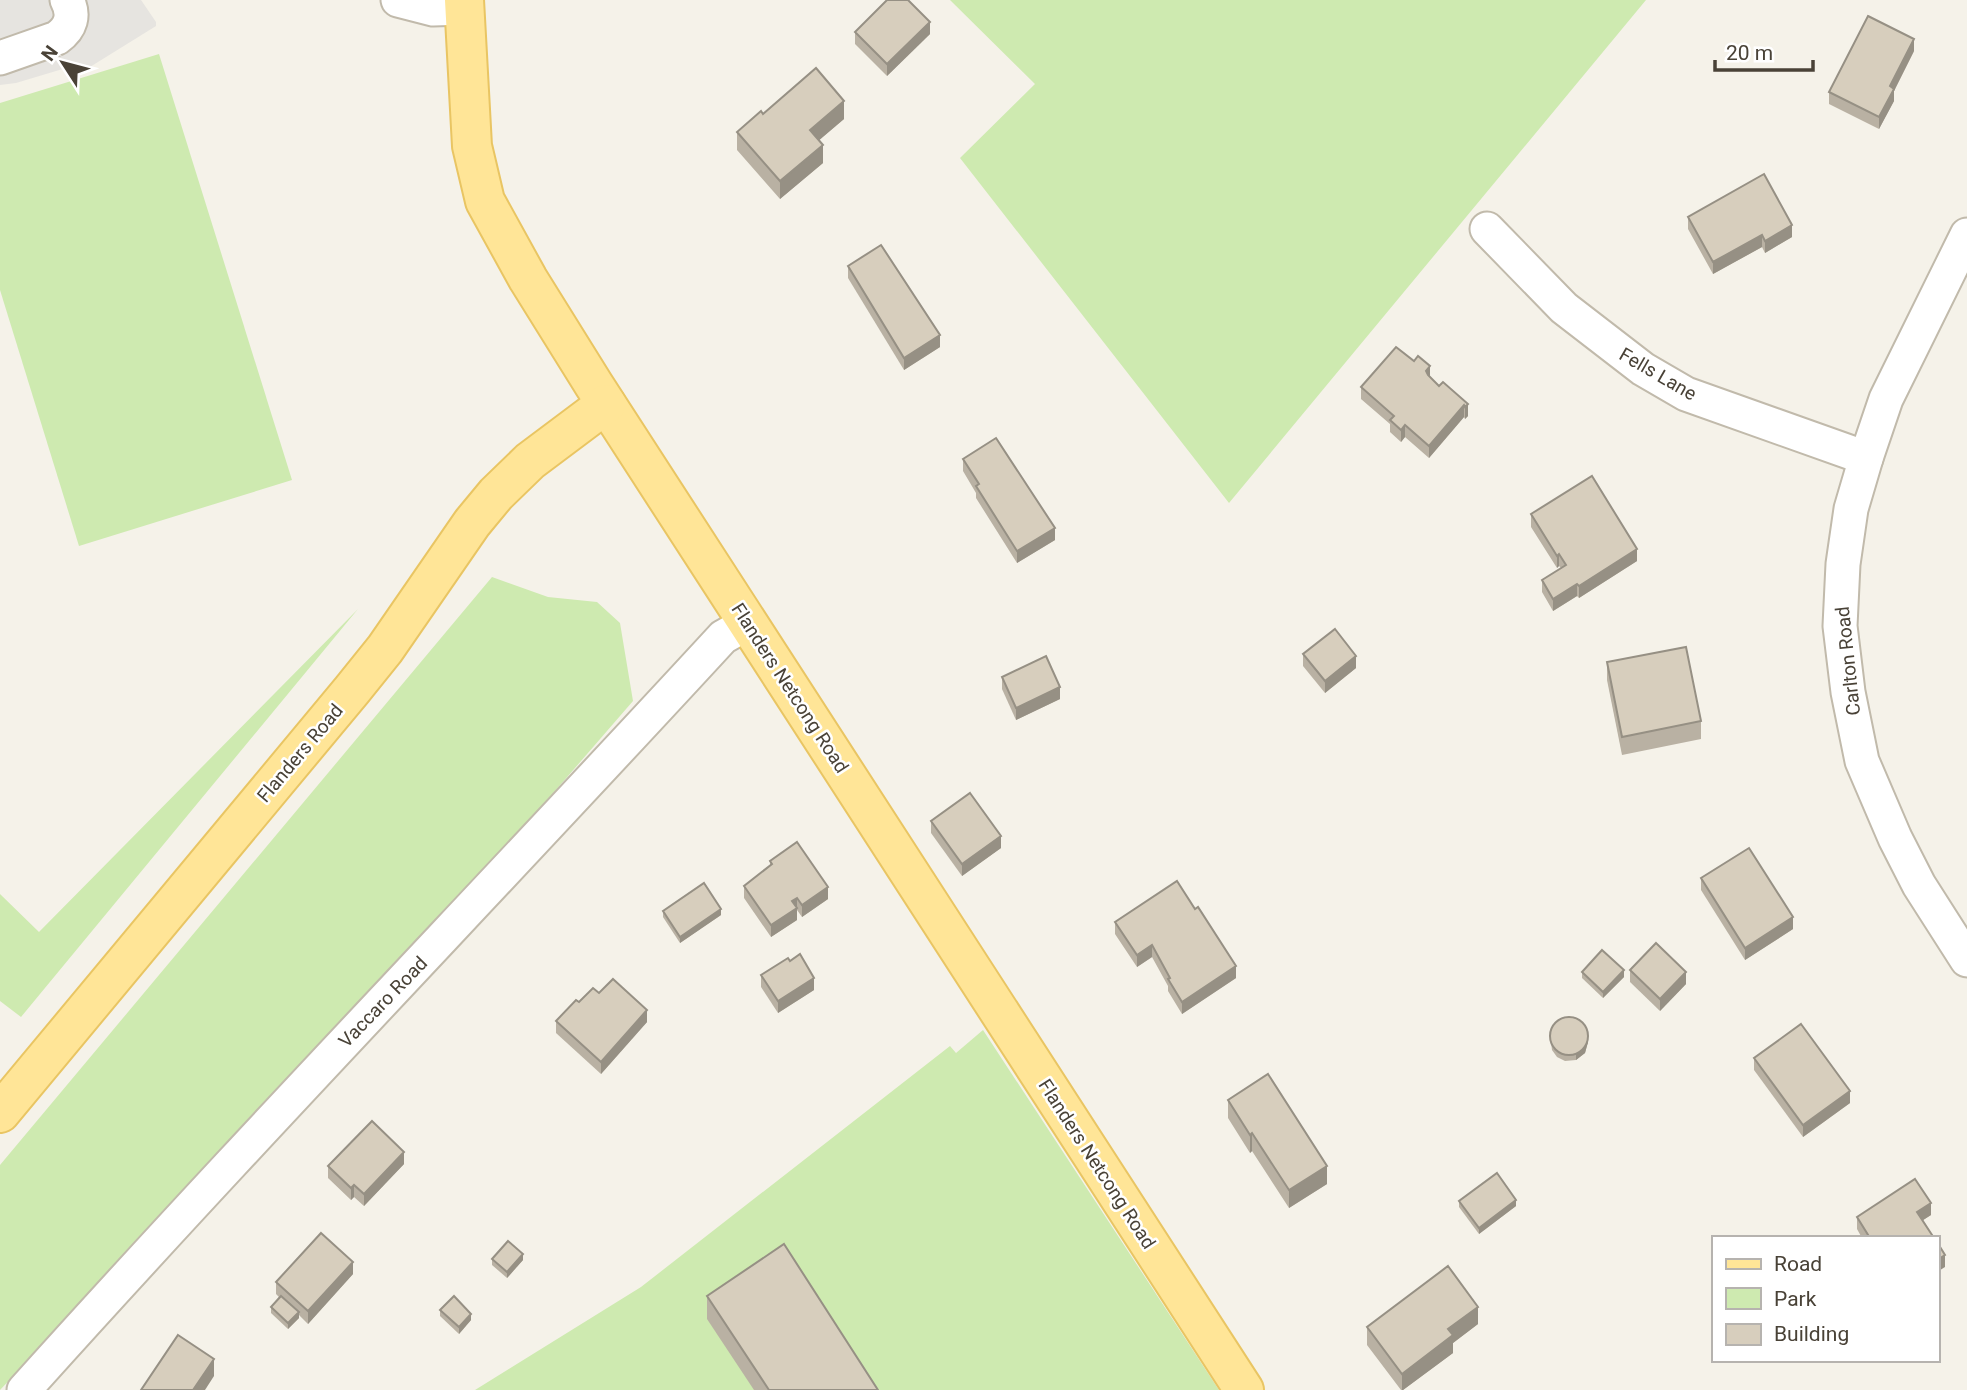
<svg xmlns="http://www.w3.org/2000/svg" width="1967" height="1390" font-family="Roboto,sans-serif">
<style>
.green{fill:#ceeab0}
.parking{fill:#e6e4e0}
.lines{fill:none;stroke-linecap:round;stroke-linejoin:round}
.minor-casing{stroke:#c1baab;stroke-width:37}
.major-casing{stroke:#e9c563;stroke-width:42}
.minor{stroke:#fff;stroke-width:33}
.major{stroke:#ffe597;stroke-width:38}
.wall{fill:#b9b1a3}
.shaded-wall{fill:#969084}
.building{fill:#d7cebd;stroke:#969084;stroke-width:2}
.labels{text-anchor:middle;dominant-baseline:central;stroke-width:5;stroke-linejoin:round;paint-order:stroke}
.street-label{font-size:19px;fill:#494237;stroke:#fff}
</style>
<rect width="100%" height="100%" fill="#f5f2e9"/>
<g class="green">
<path d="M950,0H1646L1229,503L960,158L1035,84Z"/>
<path d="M159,54L292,480L79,546L0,290V103Z"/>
<path d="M492,577L548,597L597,602L620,623L633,701L412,956L0,1390V1165Z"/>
<path d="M358,609L21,1017L0,1001V894L39,932Z"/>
<path d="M983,1030L1219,1390H475L641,1287L950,1046L956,1053Z"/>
</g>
<path class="parking" d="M0,0H141L156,22V26L77,75L70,76L66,68L16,83L0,85Z"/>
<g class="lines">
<defs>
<g id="minor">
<path d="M398,0L433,9L464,8"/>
<path d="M0,58L57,38C71,28 75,15 67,0"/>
<path d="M1487,229L1564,308L1643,369L1686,394L1866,458"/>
<path d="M1967,235L1886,399L1866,458L1851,509L1843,564L1840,626L1848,692L1862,761L1895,838L1919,885L1967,960"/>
<path d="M24,1390C253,1135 491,889 723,637L748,623"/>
</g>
<g id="major">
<path d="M464,0L472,146L485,201L528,279L594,385L1244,1390"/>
<path d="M0,1113L352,690L385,649L472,523L496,494L530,461L606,404"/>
</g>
</defs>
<use href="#minor" class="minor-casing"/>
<use href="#major" class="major-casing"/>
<use href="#minor" class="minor"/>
<use href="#major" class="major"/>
</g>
<g class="wall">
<path d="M855,32L930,34L887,76L855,44Z"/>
<path d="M1914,51L1894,91V101L1879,129L1829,104V92Z"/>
<path d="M763,114L844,119L819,140L823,163L780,199L737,150V132Z"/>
<path d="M1688,217L1792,237L1765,253L1762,247L1713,274L1688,229Z"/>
<path d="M848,266L940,347L904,370L848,278Z"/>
<path d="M1430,377L1439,386L1468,404V416L1465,419L1464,417L1429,458L1405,437L1401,442L1390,432V424L1361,399V387Z"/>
<path d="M963,459L1055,540L1017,563L976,498V493L963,471Z"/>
<path d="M1531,514L1637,561L1579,598L1577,596L1553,611L1542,592V580L1561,568L1559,566L1557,568L1531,527Z"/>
<path d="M1303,654L1356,668L1325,693L1303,666Z"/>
<path d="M1607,662L1701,721V739L1622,755L1607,680Z"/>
<path d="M1002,677L1060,699L1016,720L1002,689Z"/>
<path d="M931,821L1001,848L962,876L931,833Z"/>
<path d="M770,861L828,899L802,917L797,910V920L771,937L744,898V886L770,866Z"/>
<path d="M1701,878L1793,929L1745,960L1701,890Z"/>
<path d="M663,911L721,915L680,943L663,917Z"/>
<path d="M1115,922L1236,978L1182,1014L1168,991V986L1152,957L1137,967L1115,934Z"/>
<path d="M1630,970L1686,984L1660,1011L1630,982Z"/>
<path d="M1582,972L1624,977L1603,998L1582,978Z"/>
<path d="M761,975L814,990L778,1013L761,987Z"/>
<path d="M556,1021L647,1022L601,1074L556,1033Z"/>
<path d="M1550,1035L1588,1042L1585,1053L1576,1060L1565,1061L1557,1057L1552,1050Z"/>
<path d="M1754,1058L1850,1103L1803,1137L1754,1070Z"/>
<path d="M1228,1100L1327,1184L1289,1208L1252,1151L1250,1153L1228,1118Z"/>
<path d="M404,1164L364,1206L354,1197L351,1200L328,1178V1166Z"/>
<path d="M1459,1201L1516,1206L1479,1234L1459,1207Z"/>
<path d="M1931,1215L1923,1220L1934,1238H1862L1857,1229V1217Z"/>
<path d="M492,1259L523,1260L507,1278L492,1265Z"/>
<path d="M353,1274L308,1324L299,1315V1318L288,1329L271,1313V1307L279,1297L276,1294V1282Z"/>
<path d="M707,1296L878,1390H754L707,1319Z"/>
<path d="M440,1310L471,1320L459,1334L440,1316Z"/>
<path d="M1478,1324L1453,1343V1353L1403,1390H1401L1367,1345V1327Z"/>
</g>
<g class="shaded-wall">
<path d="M930,22V34L887,76V64Z"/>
<path d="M1914,39V51L1894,91V101L1879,129V117L1890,86Z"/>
<path d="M844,101V119L810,148V130Z"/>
<path d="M823,145V163L780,199V181Z"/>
<path d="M1792,225V237L1765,253V241Z"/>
<path d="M1762,235V247L1713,274V262Z"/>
<path d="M940,335V347L904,370V358Z"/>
<path d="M1430,366V378L1426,371Z"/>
<path d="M1468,404V416L1465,419V407Z"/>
<path d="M1464,405V417L1429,458V446Z"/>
<path d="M1405,425V437L1401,442V430Z"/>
<path d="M1055,528V540L1017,563V551Z"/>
<path d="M1637,549V561L1579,598V586Z"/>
<path d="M1559,554V566L1557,568V556Z"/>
<path d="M1577,584V596L1553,611V599Z"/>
<path d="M1356,656V668L1325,693V681Z"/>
<path d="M1060,687V699L1016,720V708Z"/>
<path d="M1001,836V848L962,876V864Z"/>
<path d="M828,887V899L802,917V905Z"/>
<path d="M797,898V920L771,937V925L792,901Z"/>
<path d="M721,909V915L680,943V937Z"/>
<path d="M1793,917V929L1745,960V948Z"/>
<path d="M1152,945V957L1137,967V955Z"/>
<path d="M1236,966V978L1182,1014V1002Z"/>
<path d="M1624,970V977L1603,998V992Z"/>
<path d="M1686,972V984L1660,1011V999Z"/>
<path d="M814,978V990L778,1013V1001Z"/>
<path d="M647,1010V1022L601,1074V1062Z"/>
<path d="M1588,1036V1042L1585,1053L1576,1060V1054Z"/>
<path d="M1850,1091V1103L1803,1137V1125Z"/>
<path d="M1252,1133V1151L1250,1153V1135Z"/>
<path d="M404,1152V1164L364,1206V1194Z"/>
<path d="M1327,1166V1184L1289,1208V1190Z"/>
<path d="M354,1185V1197L351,1200V1188Z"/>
<path d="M1516,1200V1206L1479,1234V1228Z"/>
<path d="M1931,1203V1215L1917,1224V1212Z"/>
<path d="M523,1254V1260L507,1278V1272Z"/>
<path d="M1945,1255V1267L1937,1272V1260Z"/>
<path d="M353,1262V1274L308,1324V1311Z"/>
<path d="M1478,1307V1324L1453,1343V1353L1403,1390H1402V1374L1448,1329Z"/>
<path d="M299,1312V1318L288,1329V1323Z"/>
<path d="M471,1314V1320L459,1334V1327Z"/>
<path d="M214,1359V1376L205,1390H193Z"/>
</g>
<g class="building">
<path d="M887,0H908L930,22L887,64L855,32Z"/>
<path d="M1868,16L1914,39L1890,86L1894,89L1879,117L1829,92Z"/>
<path d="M816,68L844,101L810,130L823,145L780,181L737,132L761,111L763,114Z"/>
<path d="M1764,174L1792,225L1765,241L1762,235L1713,262L1688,217Z"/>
<path d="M881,245L940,335L904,358L848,266Z"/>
<path d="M1396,347L1414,361L1418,356L1430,366L1426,371L1428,375L1439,386L1443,382L1468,404L1465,407L1464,405L1429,446L1405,425L1401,430L1390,420L1394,416L1361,387Z"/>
<path d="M996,438L1055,528L1017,551L976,486L979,484L963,459Z"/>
<path d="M1592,476L1637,549L1579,586L1577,584L1553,599L1542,580L1566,565L1559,554L1557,556L1531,514Z"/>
<path d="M1335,629L1356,656L1325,681L1303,654Z"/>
<path d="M1686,647L1701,721L1622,737L1607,662Z"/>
<path d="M1046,656L1060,687L1016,708L1002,677Z"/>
<path d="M970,793L1001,836L962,864L931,821Z"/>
<path d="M797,842L828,887L802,905L797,898L792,901L797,908L771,925L744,886L772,864L770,861Z"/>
<path d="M1749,848L1793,917L1745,948L1701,878Z"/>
<path d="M1177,881L1195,909L1198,907L1236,966L1182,1002L1168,979L1170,978L1152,945L1137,955L1115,922Z"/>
<path d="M704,883L721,909L680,937L663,911Z"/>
<path d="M1656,943L1686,972L1660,999L1630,970Z"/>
<path d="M1602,950L1624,970L1603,992L1582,972Z"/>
<path d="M800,954L814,978L778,1001L761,975L788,958L790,961Z"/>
<path d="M613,979L647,1010L601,1062L556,1021L576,1000L579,1002L593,988L599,993Z"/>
<circle cx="1569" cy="1036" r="19"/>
<path d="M1801,1024L1850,1091L1803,1125L1754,1058Z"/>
<path d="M1268,1074L1327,1166L1289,1190L1252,1133L1250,1135L1228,1100Z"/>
<path d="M372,1121L404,1152L364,1194L354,1185L351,1188L328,1166Z"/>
<path d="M1497,1173L1516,1200L1479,1228L1459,1201Z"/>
<path d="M1915,1179L1931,1203L1917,1212L1934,1238H1870L1857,1217Z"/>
<path d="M321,1233L353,1262L308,1311L276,1282Z"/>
<path d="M508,1241L523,1254L507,1272L492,1259Z"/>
<path d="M1937,1242L1945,1255L1937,1260Z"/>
<path d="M784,1244L878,1390H769L707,1296Z"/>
<path d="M1448,1266L1478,1307L1448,1329L1453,1335L1402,1374L1367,1327Z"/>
<path d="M281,1296L299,1312L288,1323L271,1307Z"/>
<path d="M454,1296L471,1314L459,1327L440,1310Z"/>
<path d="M178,1335L214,1359L193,1390H141Z"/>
</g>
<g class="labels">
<g class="street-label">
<text transform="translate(1658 374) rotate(30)">Fells Lane</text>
<text transform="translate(1848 661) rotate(-96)">Carlton Road</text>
<text transform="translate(790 688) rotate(57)">Flanders Netcong Road</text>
<text transform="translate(300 753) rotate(-50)">Flanders Road</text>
<text transform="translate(383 1002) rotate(-46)">Vaccaro Road</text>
<text transform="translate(1097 1164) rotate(57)">Flanders Netcong Road</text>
</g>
</g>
<rect x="1712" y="1236" width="228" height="126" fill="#ffffff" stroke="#b6b3af" stroke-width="2"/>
<rect x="1726" y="1259" width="35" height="10" fill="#ffe597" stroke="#b6b3af" stroke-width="2"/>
<text x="1774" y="1271" font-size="21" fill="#494237">Road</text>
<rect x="1726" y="1288" width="35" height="21" fill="#ceeab0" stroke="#b6b3af" stroke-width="2"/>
<text x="1774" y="1306" font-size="21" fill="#494237">Park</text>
<rect x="1726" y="1324" width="35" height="21" fill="#d7cebd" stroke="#b6b3af" stroke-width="2"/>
<text x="1774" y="1341" font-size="21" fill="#494237">Building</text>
<g transform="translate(63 63) rotate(306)" stroke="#ffffff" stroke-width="5" paint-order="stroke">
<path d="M0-5L12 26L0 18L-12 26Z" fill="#494237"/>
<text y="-10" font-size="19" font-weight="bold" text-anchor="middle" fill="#494237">N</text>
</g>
<path d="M1715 60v10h98v-10" fill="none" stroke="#494237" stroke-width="3.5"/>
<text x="1726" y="60" font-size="21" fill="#494237" stroke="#ffffff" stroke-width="5" paint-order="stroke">20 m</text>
</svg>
